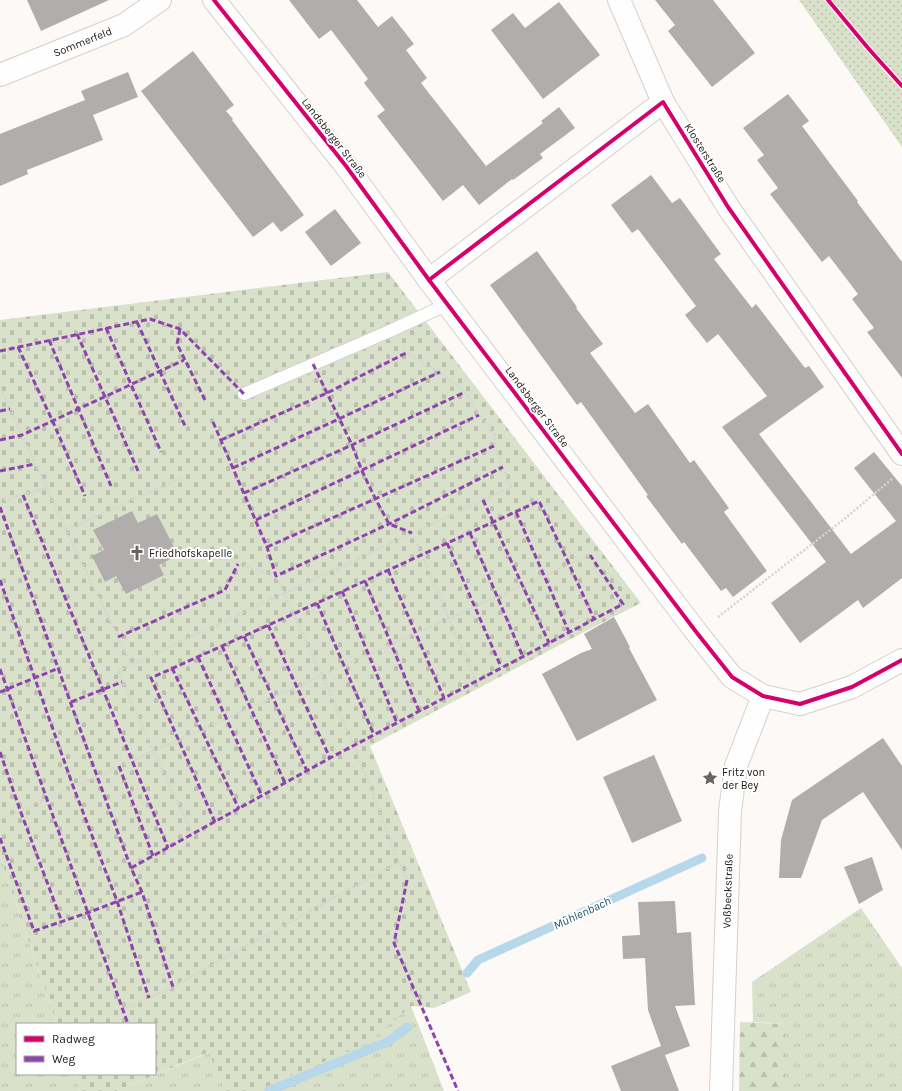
<svg xmlns="http://www.w3.org/2000/svg" width="902" height="1091" font-family="Karla,sans-serif">
<style>
.grass{fill:url(#grass-tufts)}
.forest{fill:url(#forest-firs)}
.cemetery{fill:url(#cemetery-stones)}
.park{fill:url(#park-dots)}
.lines{fill:none;stroke-linecap:round;stroke-linejoin:round}
.stream{stroke:#b7d7ea;stroke-width:9}
.building{fill:#b1adad}
.lane-casing{stroke:#d4d1cd;stroke-width:14}
.street-casing{stroke:#d4d1cd;stroke-width:24}
.path{stroke:#d5d4d2;stroke-width:2.5;stroke-dasharray:2 2;stroke-linecap:butt}
.lane{stroke:#fffefe;stroke-width:12}
.street{stroke:#fffefe;stroke-width:22}
.quiet{stroke:#8e44ad;stroke-width:3;stroke-dasharray:6 3;stroke-linecap:butt}
.cycleway-casing{stroke:#fff;stroke-width:6}
.cycleway{stroke:#d6006c;stroke-width:4}
.labels{text-anchor:middle;dominant-baseline:central;stroke-width:4;stroke-linejoin:round;paint-order:stroke}
.street-label{font-size:11px;fill:#1a1612;stroke:#fff}
.poi-label{font-size:11px;fill:#1a1612;stroke:#fff;text-anchor:start}
.water-label{font-size:12px;font-style:italic;fill:#1a5270;stroke:#fff}
</style>
<defs>
<pattern id="grass-tufts" width="24" height="20" patternUnits="userSpaceOnUse"><rect width="24" height="20" fill="#d9e1cb"/><path d="M3 7l-1-3M5 7V3M7 7l1-3M15 17l-1-3M17 17v-4M19 17l1-3" fill="none" stroke="#bac0ad"/></pattern>
<pattern id="forest-firs" width="22" height="20" patternUnits="userSpaceOnUse"><rect width="22" height="20" fill="#d9e1cb"/><path d="M5 1l3.5 6h-7zM16 11l3.5 6h-7z" fill="#bac0ad"/></pattern>
<pattern id="cemetery-stones" width="16" height="16" patternUnits="userSpaceOnUse"><rect width="16" height="16" fill="#d9e1cb"/><path d="M2 7V4a2 2 0 0 1 4 0v3zM10 15v-3a2 2 0 0 1 4 0v3z" fill="#bac0ad"/></pattern>
<pattern id="park-dots" width="8" height="8" patternUnits="userSpaceOnUse"><rect width="8" height="8" fill="#d9e1cb"/><path d="M2 2h.1M6 6h.1" fill="none" stroke="#bac0ad" stroke-width="1.8" stroke-linecap="round"/></pattern>
</defs>
<rect width="100%" height="100%" fill="#fcf9f6"/>
<g class="grass">
<path d="M0,856L57,1024H17V1074H75L80,1091H0Z"/>
<path d="M861,908L902,968V1091H785V1024L753,1022L752,982Z"/>
<path d="M411,1006L444,1091H117L210,1052L222,1085Z"/>
</g>
<path class="forest" d="M740,1022L785,1024V1091H739Z"/>
<path class="cemetery" d="M388,272L641,603L582,633L370,746L471,992L434,1008L411,1006L368,1043L254,1091H224L209,1052L117,1091H80L75,1074H155V1024H57L0,856V320Z"/>
<path class="park" d="M799,0H902V147Z"/>
<g class="lines">
<g class="stream">
<path d="M467,973L478,960L702,858"/>
<path d="M269,1091L387,1042L408,1027"/>
</g>
</g>
<g class="building">
<path d="M27,0H109L41,31Z"/>
<path d="M289,0H357L378,27L392,16L414,44L406,50L427,78L421,83L486,166L543,123L541,121L559,107L575,128L540,154L543,158L513,180L512,179L479,205L463,185L443,201L377,116L385,110L364,83L368,79L347,51L331,30L319,39Z"/>
<path d="M655,0H713L755,53L712,87L668,31L675,25Z"/>
<path d="M559,2L600,55L543,99L491,30L513,13L525,28Z"/>
<path d="M193,51L234,105L226,111L233,119L232,120L304,215L281,232L273,222L253,237L141,91Z"/>
<path d="M128,72L138,97L93,115L103,140L27,170L28,174L0,186V134L85,100L81,91Z"/>
<path d="M788,94L809,121L802,126L858,201L857,202L902,262V378L867,332L874,328L852,299L858,294L829,256L822,262L770,194L778,188L757,160L764,155L743,128Z"/>
<path d="M651,175L672,203L680,198L721,254L714,259L752,308L756,304L805,368L809,366L824,387L759,434L851,554L896,521L854,468L874,452L902,486V578L863,608L858,600L800,643L771,603L826,562L722,427L767,396L718,334L707,343L685,315L696,306L638,229L632,233L611,205Z"/>
<path d="M335,209L361,243L331,266L305,232Z"/>
<path d="M537,251L577,307L576,308L603,344L590,353L635,413L648,404L690,463L694,460L729,508L724,512L767,571L733,597L726,588L721,591L684,542L682,544L646,496L648,495L581,402L577,405L490,285Z"/>
<path d="M132,511L138,523L157,514L178,555L159,565L164,575L126,594L116,576L105,582L92,556L104,550L93,530Z"/>
<path d="M614,617L630,647L629,648L657,700L577,741L542,674L581,653L592,649L584,634Z"/>
<path d="M883,738L902,766V850L863,792L822,820L801,878H779L781,840L792,800Z"/>
<path d="M654,755L682,821L632,843L603,777Z"/>
<path d="M872,857L883,890L859,904L844,867Z"/>
<path d="M675,901L677,933L691,932L695,1005L675,1006L690,1046L665,1055L679,1091H621L611,1066L661,1046L648,1010L645,958L623,959L622,936L640,935L638,902Z"/>
</g>
<g class="lines">
<defs>
<path id="lane" d="M244,394L392,330L448,304"/>
<g id="street">
<path d="M214,0L346,166L429,280L697,633L732,677L763,696L800,704L852,687L902,660"/>
<path d="M619,0L663,102"/>
<path id="s1" d="M0,75L124,25L160,0"/>
<path d="M429,280L663,102L728,207L902,454"/>
<path id="s2" d="M721,1091L730,811L736,766L763,696"/>
</g>
</defs>
<use href="#lane" class="lane-casing"/>
<use href="#street" class="street-casing"/>
<g class="path">
<path d="M0,387L66,530L131,664"/>
<path d="M0,501L47,488"/>
<path d="M66,530L181,478"/>
<path d="M412,533L476,681"/>
<path d="M217,557L276,576L354,746L399,862L407,880"/>
<path d="M718,617L843,520L892,479"/>
<path d="M0,820L590,555"/>
<path d="M193,834L153,751L118,671L511,487L494,446L495,434L479,415L465,392L440,372L406,353L403,348"/>
<path d="M122,1009L149,998L173,987L399,862"/>
</g>
<use href="#lane" class="lane"/>
<use href="#street" class="street"/>
<g class="quiet">
<path d="M137,322L186,428"/>
<path d="M106,328L161,452"/>
<path d="M180,329L177,344L205,400"/>
<path d="M77,334L139,473"/>
<path d="M49,340L111,486"/>
<path d="M18,347L53,422L85,496"/>
<path d="M0,351L150,319L180,329L244,394"/>
<path d="M313,364L352,445L362,471L375,498L389,524L412,533"/>
<path d="M0,411L10,409"/>
<path d="M213,422L267,547L276,576L389,524L503,467"/>
<path d="M0,440L22,435L184,360"/>
<path d="M221,440L327,393L406,353"/>
<path d="M233,468L440,372"/>
<path d="M0,471L35,464"/>
<path d="M244,493L352,445L465,392"/>
<path d="M23,495L168,848"/>
<path d="M483,500L549,643"/>
<path d="M0,507L97,776L131,868L142,892L173,987"/>
<path d="M516,512L569,632"/>
<path d="M256,520L479,415"/>
<path d="M470,533L523,657"/>
<path d="M447,543L501,667"/>
<path d="M267,547L494,446"/>
<path d="M388,570L444,698"/>
<path d="M0,580L73,786L117,901L149,998"/>
<path d="M365,581L419,711"/>
<path d="M342,591L397,723"/>
<path d="M317,603L374,735"/>
<path d="M268,625L330,758"/>
<path d="M244,636L307,771"/>
<path d="M118,637L225,590L238,564"/>
<path d="M222,646L285,783"/>
<path d="M198,657L262,796"/>
<path d="M172,668L239,809"/>
<path d="M0,669L128,1024"/>
<path d="M0,692L59,668"/>
<path d="M71,702L122,682"/>
<path d="M0,752L20,810L62,922"/>
<path d="M119,766L153,856"/>
<path d="M215,822L151,678L293,614L539,501L569,564L594,619"/>
<path d="M0,838L34,931L87,913L142,892"/>
<path d="M131,868L330,758L623,604L590,555"/>
<path d="M407,880L394,943L458,1091"/>
</g>
<defs>
<g id="cycleway">
<path d="M214,0L346,166L429,280L697,633L732,677L763,696L800,704L852,687L902,660"/>
<path d="M828,0L868,48L902,86"/>
<path d="M429,280L663,102L728,207L902,454"/>
</g>
</defs>
<use href="#cycleway" class="cycleway-casing"/>
<use href="#cycleway" class="cycleway"/>
</g>
<defs>
<symbol id="church-bare" viewBox="-9 -9 18 18"><path d="M-1.2-6h2.4v3.5h3.3v2.4h-3.3V6h-2.4V-.1h-3.3v-2.4h3.3Z" fill="#696562" stroke="#fff" stroke-width="2.5" paint-order="stroke"/></symbol>
<symbol id="sight-bare" viewBox="-9 -9 18 18"><path d="M0-6L1.8-2.2L6-1.7L2.9 1.2L3.7 5.4L0 3.3L-3.7 5.4L-2.9 1.2L-6-1.7L-1.8-2.2Z" fill="#696562" stroke="#fff" stroke-width="2.5" paint-order="stroke"/></symbol>
</defs>
<g fill-rule="evenodd">
<use href="#church-bare" x="126" y="542" width="22" height="22"/>
<use href="#sight-bare" x="699" y="767" width="22" height="22"/>
</g>
<g class="labels">
<g class="street-label">
<text stroke="none"><textPath href="#s1" startOffset="89">Sommerfeld</textPath></text>
<text transform="translate(334 138) rotate(52)">Landsberger Straße</text>
<text transform="translate(705 153) rotate(58)">Klosterstraße</text>
<text transform="translate(537 407) rotate(53)">Landsberger Straße</text>
<text stroke="none"><textPath href="#s2" startOffset="200">Voßbeckstraße</textPath></text>
</g>
<g class="poi-label">
<text x="149" y="553">Friedhofskapelle</text>
<text x="722" y="772">Fritz von<tspan x="722" dy="13">der Bey</tspan></text>
</g>
<g class="water-label">
<text transform="translate(582 913) rotate(-25)">Mühlenbach</text>
</g>
</g>
<rect x="16" y="1023" width="140" height="52" fill="#ffffff" stroke="#a3a2a0"/>
<rect x="24" y="1036" width="20" height="6" fill="#d6006c" stroke="#a3a2a0"/>
<text x="52" y="1043" font-size="12" fill="#1a1612">Radweg</text>
<rect x="24" y="1056" width="20" height="6" fill="#8e44ad" stroke="#a3a2a0"/>
<text x="52" y="1063" font-size="12" fill="#1a1612">Weg</text>
</svg>
